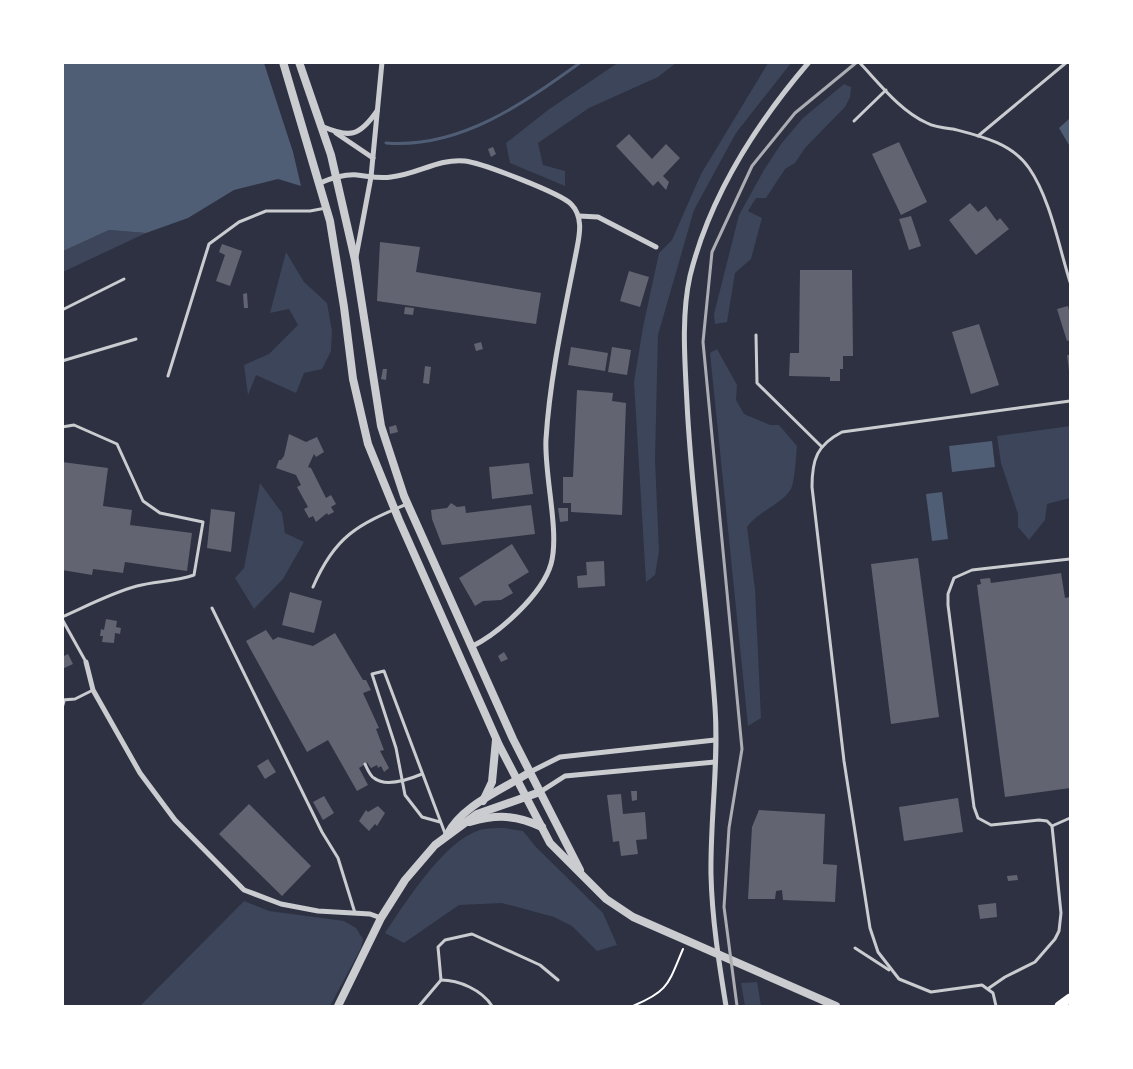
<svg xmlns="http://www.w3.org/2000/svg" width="1133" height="1069" font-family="Lato,sans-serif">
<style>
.green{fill:#3c4559}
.water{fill:#4f5d75}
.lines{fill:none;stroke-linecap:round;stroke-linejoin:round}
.stream{stroke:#4f5d75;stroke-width:3}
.building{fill:#626471}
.path{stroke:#fff;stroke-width:2}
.service{stroke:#caccd0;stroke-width:3}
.minor{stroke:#caccd0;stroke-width:5}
.tertiary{stroke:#caccd0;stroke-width:8}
.secondary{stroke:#fff;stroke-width:9}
.rail{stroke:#abadb3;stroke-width:3}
</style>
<rect width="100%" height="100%" fill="#2d3142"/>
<g class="green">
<path d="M619,62L676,63L658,77L589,108L538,143L543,165L565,171V186L510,163L506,143L548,110Z"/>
<path d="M768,63H791L736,133L694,210L658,335L655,459L659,551L655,575L646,582L634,382L643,327L659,253L672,240L701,174Z"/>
<path d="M844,84L851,87L850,97L845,107L805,148L795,163L785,169L766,198H756L748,211L762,218L751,259L735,273L727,322L715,324L714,314L739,215L764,170L781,144L803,118Z"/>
<path d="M109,230L146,233L63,272L62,251Z"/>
<path d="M286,252L304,282L327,303L332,331L331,351L322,369L304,373L296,393L256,375L248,395L244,365L269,354L298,325L289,309L270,313Z"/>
<path d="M717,349L737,385L736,400L744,414L770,425H779L797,446C796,456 795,481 791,489C780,506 758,511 747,527L755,589L761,718L748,726L710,353Z"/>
<path d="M1070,426V498L1047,504L1045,520L1029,540L1018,527V514L1001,463L997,436Z"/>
<path d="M260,483L282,513L285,533L304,542L283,579L254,609L235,578L244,568Z"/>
<path d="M504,828L523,831L536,847L603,913L617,945L597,951L572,926L554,917L502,903L459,905L404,943L385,933C406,902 447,836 484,829C490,828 497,828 504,828Z"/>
<path d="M244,901L269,911L344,921L356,928L363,939L361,948L330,1006H140Z"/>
<path d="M757,982L761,1006H745L741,983Z"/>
</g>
<g class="water">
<path d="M63,62L264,63L293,152L301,186L278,179L234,190L188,218L146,233L109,230L63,251Z"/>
<path d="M1070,118V144L1069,145L1059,128Z"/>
<path d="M992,441L995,467L952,472L949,446Z"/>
<path d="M942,492L948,539L932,541L926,494Z"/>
</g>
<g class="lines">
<path class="stream" d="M386,143C460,149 524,103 581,62"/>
</g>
<g class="building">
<path d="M629,134L652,159L666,144L680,158L663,176L669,182L666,190L658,181L653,186L616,146Z"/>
<path d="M899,142L927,202L901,215L872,154Z"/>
<path d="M493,147L496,154L491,157L488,149Z"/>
<path d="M970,203L978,212L986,206L997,221L1000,218L1009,229L976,255L949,220Z"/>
<path d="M911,216L921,246L909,250L899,219Z"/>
<path d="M380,242L420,247L416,272L541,293L536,324L377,301Z"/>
<path d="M222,244L242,251L230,286L216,281L225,255L219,252Z"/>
<path d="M800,270H852L853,356H843V369H840V381H830V377L789,376L790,353H799Z"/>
<path d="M629,271L649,277L640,307L620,301Z"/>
<path d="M247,293L248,308H244L243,294Z"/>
<path d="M1068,306L1070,315V340L1067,341L1057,309Z"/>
<path d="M405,307L414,308L413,315L404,314Z"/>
<path d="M979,324L999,385L971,394L952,332Z"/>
<path d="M481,342L483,349L476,351L474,344Z"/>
<path d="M571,347L608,353L605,371L568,365Z"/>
<path d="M612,347L631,350L627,375L608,372Z"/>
<path d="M1067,355H1070V371H1069Z"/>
<path d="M425,366L431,367L429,384L423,383Z"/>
<path d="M383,369H387L386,380L381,379Z"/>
<path d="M577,390L613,393L612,401L626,403L622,515L571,512V503H563V477H573Z"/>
<path d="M396,425L398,432L390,434L389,427Z"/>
<path d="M289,434L306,442L317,437L324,452L316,457L314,454L308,467L311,468L326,498L331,495L336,504L331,507L334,512L328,515L327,513L316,522L313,516L309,518L304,509L308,507L297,487L301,485L296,475L276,468L279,460H281L284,456Z"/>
<path d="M62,462L108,468L103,506L132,510L130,525L192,533L187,571L125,562L123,573L93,569L92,575L62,570Z"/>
<path d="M529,463L533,494L492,499L489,467Z"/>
<path d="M451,503L457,507L465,506L466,513L531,505L535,534L442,545L432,519L431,510L447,508Z"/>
<path d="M558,508H568V521L560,522Z"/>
<path d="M211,509L235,512L231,552L207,548Z"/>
<path d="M512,544L529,572L508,585L513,593L501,600L483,601L475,606L459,578Z"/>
<path d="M918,558L939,717L891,724L871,564Z"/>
<path d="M604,561L605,586L578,588L577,576L587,575L586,562Z"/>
<path d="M1061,573L1065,598L1070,597V788L1005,797L977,585L981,584L980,579L990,578L991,583Z"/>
<path d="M290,592L322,601L314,633L282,625Z"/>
<path d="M106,619L117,621L116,627L121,628L120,634L115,633L114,643L102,642L103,636H100L101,629L104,630Z"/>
<path d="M266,630L273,640L278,637L313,646L335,633L363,680H366L371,690L363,693L379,728L376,729L384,750L380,751L389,768L384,772L381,766L378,768L377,765L371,768L366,761L367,763L359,768L368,785L357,791L328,740L307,752L246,641Z"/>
<path d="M504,652L508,659L501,662L498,656Z"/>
<path d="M68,654L73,664L62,669V657Z"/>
<path d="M268,759L276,772L265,779L257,766Z"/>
<path d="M631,791H637V800L632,801Z"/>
<path d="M621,794L623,814L645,812L647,839L636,840L638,854L621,856L619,841L613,842L607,795Z"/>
<path d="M324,796L334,813L323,820L313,802Z"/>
<path d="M958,798L963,832L904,841L899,807Z"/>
<path d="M249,804L311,866L282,896L219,834Z"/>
<path d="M378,806L385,813L377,826L375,824L369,831L359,821L366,810L368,812Z"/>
<path d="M759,810L825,814L823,864L837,865L835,902L783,900L782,890L776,891L775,899H748L752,827Z"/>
<path d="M1017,875L1018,880L1008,881L1007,876Z"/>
<path d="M996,903L997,917L980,919L978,905Z"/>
</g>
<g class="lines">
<path class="path" d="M633,1006C669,991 668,984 683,949"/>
<g class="service">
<path d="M859,62C879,83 900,111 927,123C934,127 944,128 953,129C980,136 1012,143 1029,168C1050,198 1059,247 1070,282"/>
<path d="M854,121L886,90"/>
<path d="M978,136L1067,62"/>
<path d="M62,310L124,279"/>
<path d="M756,335L757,383L822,447"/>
<path d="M62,361L136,339"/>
<path d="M168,376L209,244L239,222L266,211H310L326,208"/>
<path d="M62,427L74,425L117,444L143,501L160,513L203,522L194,575C173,582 156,581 137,586C111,593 87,606 62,617"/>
<path d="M313,587C335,536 357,525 407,504"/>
<path d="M212,608L322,832L338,858L355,913"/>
<path d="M62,619L86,662"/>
<path d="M62,700L75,699L93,690"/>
<path d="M62,708L64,701"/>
<path d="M365,764C367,768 370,776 374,778C386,788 410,779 422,774"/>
<path d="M440,822L422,817L405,795L396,748L372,674L384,671L446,836"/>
<path d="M1052,826L1070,818"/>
<path d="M855,948L889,970"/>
<path d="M441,980C459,980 482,990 492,1006"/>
<path d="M989,988L1005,977L1035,962L1055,939L1059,931L1061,913L1052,826L1047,821L1039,820L991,825L978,818L974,807L948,605V594L954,578L972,570L1070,559"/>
<path d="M419,1006L441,980L438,947L445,940L472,934L540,965L558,980"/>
<path d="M996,1006L993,993L982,985L931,992L899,979L878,952L870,928L844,761L812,487C812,459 817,445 842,432L1070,401"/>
</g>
<g class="minor">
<path d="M321,126C350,138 359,137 377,111"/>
<path d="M336,133L373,158"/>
<path d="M320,183C332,178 344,174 357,175C368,176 379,179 391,177C416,175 439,158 465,161C482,163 560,193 571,204C583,216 580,233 577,248C565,310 550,375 546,439C544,475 560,532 551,564C542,595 499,633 471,647"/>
<path d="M579,216L598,217L656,247"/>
<path d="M356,257L371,177L382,62"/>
<path d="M86,662L93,690L140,773L175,820L244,890L281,904L318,911L370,914L381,918"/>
<path d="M530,772L560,757L715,740"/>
<path d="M540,792L565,776L715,762"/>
<path d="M726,1006C719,963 712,919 711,875C710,819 719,763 715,707C708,605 692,505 687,403C685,363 681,316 690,276C710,195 755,125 809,62"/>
</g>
<g class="tertiary">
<path d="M283,62L330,221L344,307L353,379L368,444L399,520L499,745L550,843L606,899L633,917L836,1006"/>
<path d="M299,62L331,155L355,260L381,426L404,496L513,739L580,870"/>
<path d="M483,801L492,782L496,740"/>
<path d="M470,822C497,814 516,815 542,827"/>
<path d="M447,835C462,805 502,790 530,772"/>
<path d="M338,1006L381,918L405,880L435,845L477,814L540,792"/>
</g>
<path class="secondary" d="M1059,1006L1070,998"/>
<path class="rail" d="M737,1006L724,907L729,828L742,749L703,342L712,252L752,166L795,113L857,62"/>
</g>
<rect width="1133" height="1069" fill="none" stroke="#ffffff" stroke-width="128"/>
</svg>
